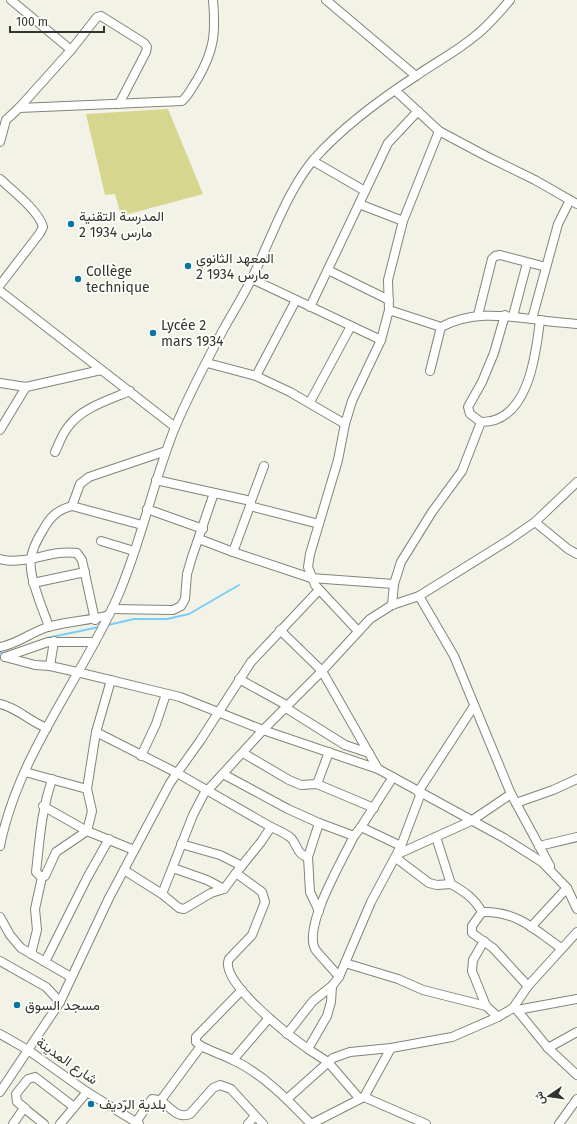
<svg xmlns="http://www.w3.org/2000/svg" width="577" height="1124" font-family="'Fira Sans',Vazirmatn,sans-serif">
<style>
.green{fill:#d6d68f}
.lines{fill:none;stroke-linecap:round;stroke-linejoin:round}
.stream{stroke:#7acdf8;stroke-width:2}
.minor-casing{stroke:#838478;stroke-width:10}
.minor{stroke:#fff;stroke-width:8}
.poi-dot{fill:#0777a1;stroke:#fffffc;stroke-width:1.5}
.labels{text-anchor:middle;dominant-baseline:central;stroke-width:3.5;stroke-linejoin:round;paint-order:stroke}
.poi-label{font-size:14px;fill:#33332f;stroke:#fffffc;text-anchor:start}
.street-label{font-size:14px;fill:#33332f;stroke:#fffffc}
</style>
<rect width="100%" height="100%" fill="#f2f3e6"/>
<path class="green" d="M168,109L203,194L121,216L115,194L105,195L86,114Z"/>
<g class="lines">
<g class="stream">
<path d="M108,625L134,619H167L189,614L239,585"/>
<path d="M47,638L99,627"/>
<path d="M0,653H6"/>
</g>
<defs>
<g id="minor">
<path d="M326,0L416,76"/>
<path d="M71,50L97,17L101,16L144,43L147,47L146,52L119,104"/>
<path d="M396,91L439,131L486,156L535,180L577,204"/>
<path d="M19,108L182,101C189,95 192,87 197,80C214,51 216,34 213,0"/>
<path d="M0,142L6,120L19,108L71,50L11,0"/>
<path d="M313,161L365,191"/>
<path d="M0,179C12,190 39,211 43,227L40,233L0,285"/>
<path d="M359,204L403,221"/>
<path d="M328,270L389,300"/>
<path d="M252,279L381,340"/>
<path d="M0,291L175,427"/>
<path d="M310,307L388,143L418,111"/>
<path d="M389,310L388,280L403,221L439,131"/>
<path d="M478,315L492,259L495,256L500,255L546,267"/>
<path d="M513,316L527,263"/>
<path d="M532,319L558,224L570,200"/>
<path d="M207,363L256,376L290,392L345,424L338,460L310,554L308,567L315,585L358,631"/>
<path d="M430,371L441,327"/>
<path d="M256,376L296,300"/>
<path d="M0,383L26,387L101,370"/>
<path d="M310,402L351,326"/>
<path d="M481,422L470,414L468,407L482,382L494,353L505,315"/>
<path d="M345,424L352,401L381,340L389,310L441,327C473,310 505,316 540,320C552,322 565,323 577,324"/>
<path d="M0,430L26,387"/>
<path d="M55,452C59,444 62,434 68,427C81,408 109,400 130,391"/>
<path d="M156,480L251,501L250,506L319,524"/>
<path d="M251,501L264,466"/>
<path d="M72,506L142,525"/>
<path d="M250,506L233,552L311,578L394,584"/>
<path d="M147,509L203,529"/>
<path d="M535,522L568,549L577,554"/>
<path d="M199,539L233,552"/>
<path d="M101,541L134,551"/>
<path d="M0,559C26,566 51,549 77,553L82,560L95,620"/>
<path d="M33,583L85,572"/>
<path d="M419,596L454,656L511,794L550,866"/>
<path d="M392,605L394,584L401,562L432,512L462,471L481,422C528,423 536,355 540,320"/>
<path d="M112,609L173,610L181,606L185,599L187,574L192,557L214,493"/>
<path d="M49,627C43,609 28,576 31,559C32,550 38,538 43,530C50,517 57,510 72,506L80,484L89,477L166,451"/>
<path d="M280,630L322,671L378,769L504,838L542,862L567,888L577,909"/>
<path d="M0,647C18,644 31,632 48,627C68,621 89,621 109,615"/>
<path d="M5,657L35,665L50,666L77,672L180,697L263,730L378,769"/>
<path d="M5,657L48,642H95"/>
<path d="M50,666L54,641"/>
<path d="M239,679L288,706"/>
<path d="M0,704C18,708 30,722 47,728"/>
<path d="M286,708L345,745L369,753"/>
<path d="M96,732L177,773L271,827"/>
<path d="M243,753L289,780L301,785L317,784L374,808"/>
<path d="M141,756L156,724L166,694"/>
<path d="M25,772L87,789L96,732L111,680"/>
<path d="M223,774L288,809L319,823"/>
<path d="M52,779C41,813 40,837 36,872L40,876H45L56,852L87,831L92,811L87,789"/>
<path d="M317,784L329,752"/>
<path d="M207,791L263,730L322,671L370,619L392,605L419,596L509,540L535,522L577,482"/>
<path d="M418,792L474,706"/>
<path d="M516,803L553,790L577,779"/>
<path d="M43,806L87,831L134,850"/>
<path d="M361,827L393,777"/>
<path d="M436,837L451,884C465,892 474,898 482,912L472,926V933L493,948L528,986"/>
<path d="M181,844L220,855L242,866"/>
<path d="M0,846C18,755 80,681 117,598C141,544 152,485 174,430C188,396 206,362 223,330C233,312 244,295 253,276C271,239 287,191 314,159C341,129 382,98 416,76C436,62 456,52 475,36C488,26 499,13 510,0"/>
<path d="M539,846L577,837"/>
<path d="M398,854L471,821L511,794"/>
<path d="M308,857L310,892L319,911"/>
<path d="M396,858L429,883L437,885L451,884"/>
<path d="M173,868L207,880L224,889"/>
<path d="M124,870L162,894L179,908L184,909L211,893L224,889L236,873"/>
<path d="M162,894L193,815L206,790"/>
<path d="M482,912C517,911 534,929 561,948"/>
<path d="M0,917L10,935L21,948L71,977"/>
<path d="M531,927L567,888"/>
<path d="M484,941L473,960L472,971L486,1006L498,1017"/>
<path d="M31,954L37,930L35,909L42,877"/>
<path d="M0,961L46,987L60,1002"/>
<path d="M45,962L87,878L109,839"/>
<path d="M345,963L398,979L423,990L486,1006"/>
<path d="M339,977C334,970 319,955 315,949C303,926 343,859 354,836"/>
<path d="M513,1008L517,1010L548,1048L577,1075"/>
<path d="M517,1010L577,999"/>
<path d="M0,1034L28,1050L87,1092L139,1124"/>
<path d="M287,1034L313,1001L332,986"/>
<path d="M201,1046C211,1051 222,1055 233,1060C263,1074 288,1100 311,1124"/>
<path d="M548,1048L577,1032"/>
<path d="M308,1049C291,1037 218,981 229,959L252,935L265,902L262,892L236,873L261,842L271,827C278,830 285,833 291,838C297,844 297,855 308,857L319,823L354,836L361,827L401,846L421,793"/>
<path d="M233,1060L269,1018"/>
<path d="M0,1092L60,1002L109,898L170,783L200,741L251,662L319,590"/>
<path d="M364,1097L391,1048L452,1037L498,1017L513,1008L528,986L577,932"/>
<path d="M359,1098L328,1062L308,1049L327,1016L331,1002L332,986L339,977L371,902L401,846"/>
<path d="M287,1099L333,1058L350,1052L391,1048"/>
<path d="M161,1100L201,1046L196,1042V1037L242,990"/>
<path d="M25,1108L17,1102L16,1094L28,1079L35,1077L74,1107"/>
<path d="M136,1122L152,1099C168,1099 174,1121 190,1114L213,1088L220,1085L231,1089L263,1124"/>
<path d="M13,1124L24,1108L44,1124"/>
<path d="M60,1124L87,1092"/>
<path d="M248,1124L255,1116"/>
<path d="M311,1124L364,1097L426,1124"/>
<path d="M559,1124L577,1099"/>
</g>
</defs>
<use href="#minor" class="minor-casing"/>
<use href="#minor" class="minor"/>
</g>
<g class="poi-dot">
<circle cx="71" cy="224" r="4"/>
<circle cx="188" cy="266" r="4"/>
<circle cx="78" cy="279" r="4"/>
<circle cx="153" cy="333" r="4"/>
<circle cx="17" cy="1005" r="4"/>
<circle cx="91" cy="1104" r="4"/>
</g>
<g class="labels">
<g class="poi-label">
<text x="79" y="216">المدرسة التقنية<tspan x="79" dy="16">2 مارس 1934</tspan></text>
<text x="196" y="258">المعهد الثانوي<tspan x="196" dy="16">2 مارس 1934</tspan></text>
<text x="86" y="271">Collège<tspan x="86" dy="16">technique</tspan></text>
<text x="161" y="325">Lycée 2<tspan x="161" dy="16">mars 1934</tspan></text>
<text x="25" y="1005">مسجد السوق</text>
<text x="99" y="1104">بلدية الرّديف</text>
</g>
<g class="street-label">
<text transform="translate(67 1061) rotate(35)">شارع المدينة</text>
</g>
</g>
<g transform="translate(549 1096) rotate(257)" stroke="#fffffc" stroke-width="3" paint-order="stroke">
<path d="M0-3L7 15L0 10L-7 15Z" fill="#33332f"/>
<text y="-6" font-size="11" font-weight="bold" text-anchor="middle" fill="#33332f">ش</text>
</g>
<path d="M10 26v6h94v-6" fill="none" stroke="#33332f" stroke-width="2"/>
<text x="16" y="26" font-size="12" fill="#33332f" stroke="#fffffc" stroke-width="3" paint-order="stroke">100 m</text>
</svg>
